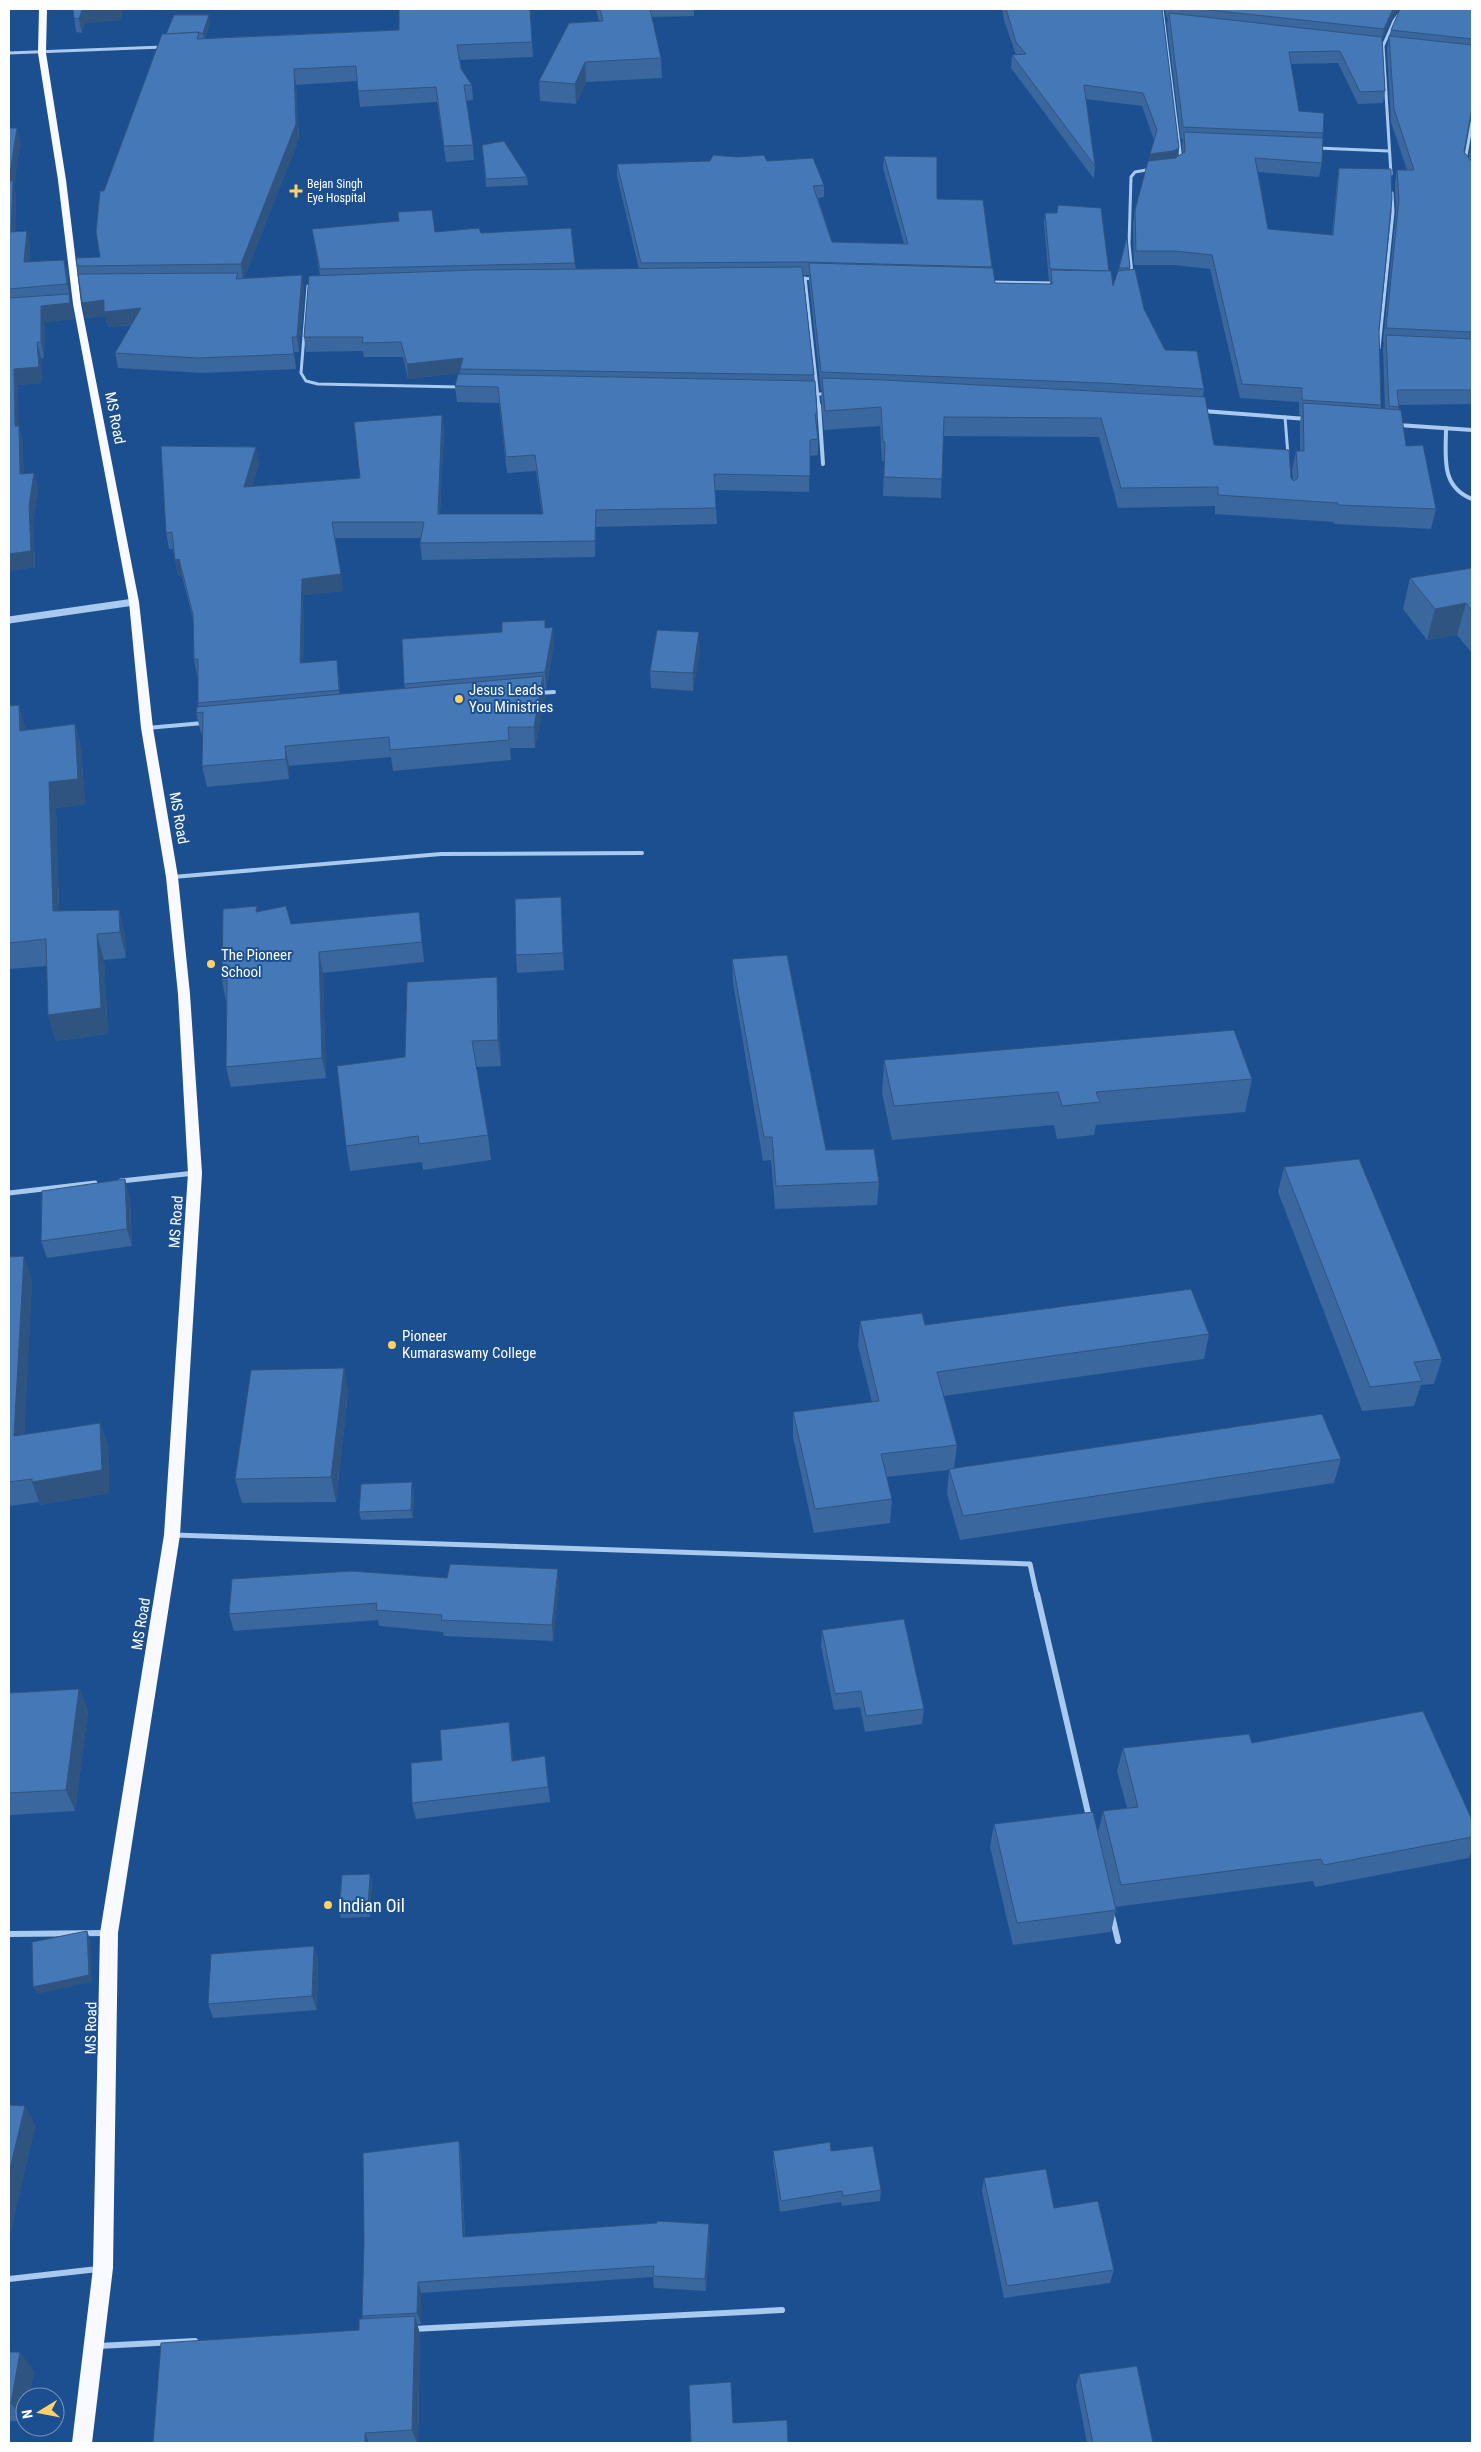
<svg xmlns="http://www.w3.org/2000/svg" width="1481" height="2452" font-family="'Roboto Condensed',sans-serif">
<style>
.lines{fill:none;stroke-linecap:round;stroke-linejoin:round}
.service{stroke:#a9c9ee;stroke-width:3}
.minor-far3{stroke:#a9c9ee;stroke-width:3}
.minor-far2{stroke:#a9c9ee;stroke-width:4}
.minor-far1{stroke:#a9c9ee;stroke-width:5}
.minor{stroke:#a9c9ee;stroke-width:6}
.tertiary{stroke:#a9c9ee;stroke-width:7}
.trunk{fill:#f8faff;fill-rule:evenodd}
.wall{fill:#3a679d}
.shaded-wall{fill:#305480}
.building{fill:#4478b7;stroke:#305480}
.poi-dot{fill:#ffd166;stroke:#1b4f8f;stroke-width:2}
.labels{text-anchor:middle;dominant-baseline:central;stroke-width:4;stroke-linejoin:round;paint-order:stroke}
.far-poi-label{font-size:12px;fill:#fff;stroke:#1b4f8f;text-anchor:start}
.street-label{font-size:15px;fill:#fff;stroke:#1b4f8f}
.poi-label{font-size:15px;fill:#fff;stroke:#1b4f8f;text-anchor:start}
.near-poi-label{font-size:18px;fill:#fff;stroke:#1b4f8f;text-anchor:start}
</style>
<rect width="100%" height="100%" fill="#1b4f8f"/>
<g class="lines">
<path class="service" d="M1285,417L1288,455"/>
<g class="minor-far3">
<path d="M1162,9L1181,160"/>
<path d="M9,53L163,47"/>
<path d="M1317,148L1389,151"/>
<path d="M1465,161L1472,122"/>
<path d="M1391,174L1383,46L1394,21L1403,9"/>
<path d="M1132,274L1129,244L1131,177L1135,172L1152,169"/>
<path d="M797,278L816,279"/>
<path d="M805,278L819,407"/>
<path d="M989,282L1056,283"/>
<path d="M308,286L301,373L306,381L318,384L460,387"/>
<path d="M1379,348L1393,212L1392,193"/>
<path d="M809,394H828"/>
</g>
<g class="minor-far2">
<path d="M819,405L823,464"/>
<path d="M1203,411L1307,419"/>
<path d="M1398,425L1472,430"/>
<path d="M1446,428C1446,457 1440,486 1472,499"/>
<path d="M538,693L554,692"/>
<path d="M147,728L203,723"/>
<path d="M173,877L441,854L642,853"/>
</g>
<g class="minor-far1">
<path d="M121,1181L195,1173"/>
<path d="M9,1193L95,1183"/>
<path d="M175,1535L1030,1564L1037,1596"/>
</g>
<g class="minor">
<path d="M1037,1594L1089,1817"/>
<path d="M1112,1916L1118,1941"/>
<path d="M9,1934L106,1933"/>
<path d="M9,2279L98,2269"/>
<path d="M413,2329L782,2310"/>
<path d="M98,2346L195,2341"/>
</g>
<path class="tertiary" d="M9,620L134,602"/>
<path class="trunk" d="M39,9H47L46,53L66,180L81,304L139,602L153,728L178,877L190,994L202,1173L180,1535L118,1933L113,2268L92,2443H72L93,2268L100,1933L164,1535L188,1173L178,994L166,877L141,728L129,602L73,304L58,180L38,53Z"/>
</g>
<g class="wall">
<path d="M73,9H122L121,20L85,23L82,33L76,32L74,18Z"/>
<path d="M530,9L533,57L460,60L461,69L472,85L473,100L466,101L473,145L474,160L446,162L437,102L360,107L357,81L296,85L299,139L244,278L302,275L304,290L299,352H294L296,369L202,373L118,368L115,353L132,325L108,327L105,316L86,318L77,266L100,257L104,191L166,34L210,22L205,38L399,30Z"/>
<path d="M596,9H694V16L651,17L661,58L662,78L586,82L576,104L540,101L539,81L599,21Z"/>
<path d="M1002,9H1162L1179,148L1178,156L1183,153L1182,146L1183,139H1181L1167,25L1168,18H1167L1165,9H1399L1391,19L1382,40L1385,91L1383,103L1358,104L1338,63L1291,64L1299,111L1323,133L1322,138V163L1319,177L1258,172L1268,229L1332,235L1337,181L1339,168L1379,331L1381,405V408L1385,409L1383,349L1384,342H1383L1396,212L1395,183L1397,170H1407L1391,122L1387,49L1389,36L1391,30L1472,9V119L1469,121L1464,152L1469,158L1472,139V404L1399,405V410L1406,446L1436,509L1431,529L1334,524V522L1215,514V506L1118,508L1099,437L943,436L941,498L883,496L884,461H882L880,426L824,430L821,397L822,390H821L809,282V275H803L814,375L817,414V430L818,439V455L810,456L809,492L715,490L717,524L596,527L595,557L422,560L420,543L421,538H335L343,591L304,595L303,663L339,676L340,694L405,688L404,684L502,632L545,628L554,644L546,689H544L545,697L535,748H510L511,760L393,771L391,757L289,766V779L207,787L202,766L203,733H201L196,713L198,706V676H197L194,659L193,619L182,576H178L173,549H169L166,533L259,463L252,487L360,478L442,415L444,431L440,514H542L536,471L507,473L499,403L457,402L455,386L460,373L408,379L403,357H364L363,351L306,352L304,337L320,275L312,229L481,233L575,263L576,269H639L617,176V164L767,161L824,185V197L818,198L832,242L904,244L883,168L884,156L937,199L992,267L995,283L1050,284V281H1049L1044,224L1045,213L1109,271L1113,286L1119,268H1130V270L1144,309L1165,350L1204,389L1203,397L1214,445L1291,478L1293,480L1292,470L1296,451H1300V422L1301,415H1299V402L1240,398L1210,269L1173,265H1134L1133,224L1135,210L1149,161L1154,140L1142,106L1086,99L1095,166L1094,179L1011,68L1012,55H1016L1004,20Z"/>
<path d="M9,128H17L20,143L14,185L16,196L15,232L30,246L29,262L64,260L68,275L70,300L74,319L45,322L44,358H41L42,383L18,385V426H19L23,442V474L34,473L38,489L33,523L35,567L9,571Z"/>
<path d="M482,145L527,177L528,185L486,187Z"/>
<path d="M1472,568V653L1457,635L1427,640L1403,609L1410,578Z"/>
<path d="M700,650L693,691L651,688L650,671Z"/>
<path d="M9,706L26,730L75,724L81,749L85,804L56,808L59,911L119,910L125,936L126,958L104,960L108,1034L56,1041L48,1015L47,966L9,969Z"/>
<path d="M258,912L291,924L419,912L424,962L323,973L326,1078L231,1087L226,1067L227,1001H226L222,981Z"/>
<path d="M562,914L564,970L517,973L516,955Z"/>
<path d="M732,959L826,1150L879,1182L877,1205L775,1209L771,1160L763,1161L733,983Z"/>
<path d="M499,1003L501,1066L476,1067L488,1135L491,1160L423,1170L422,1162L350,1171L346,1146L405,1057Z"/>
<path d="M884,1060L1252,1079L1245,1112L1096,1125L1094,1135L1057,1139L1054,1125L892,1140L882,1093Z"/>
<path d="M1284,1167L1442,1359L1434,1384L1421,1385L1414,1406L1362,1411L1278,1192Z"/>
<path d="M130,1197L132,1246L47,1258L41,1241Z"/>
<path d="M9,1257L32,1280L24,1435L100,1423L108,1446L109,1493L40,1505L39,1502L9,1506Z"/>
<path d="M860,1321L925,1325L1209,1334L1204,1359L944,1396L957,1445L954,1469L1341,1459L1334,1483L960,1540L947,1494L949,1470L886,1477L892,1499L890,1523L814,1533L793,1437V1412L872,1402L858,1346Z"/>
<path d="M344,1368L348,1393L336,1502L242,1503L235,1479Z"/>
<path d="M414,1491L413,1518L361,1520L359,1512Z"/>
<path d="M447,1578L559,1585L553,1641L444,1636L443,1632L379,1626L378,1620L234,1631L229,1614Z"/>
<path d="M822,1630L924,1709L922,1724L865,1732L860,1707L834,1710L821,1646Z"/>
<path d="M79,1689L88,1711L75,1811L9,1815V1693Z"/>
<path d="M509,1722L511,1738L513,1761L545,1756L550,1802L416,1819L412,1803L442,1760Z"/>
<path d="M1252,1743L1472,1820V1850L1469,1858L1315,1887L1313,1881L1115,1907L1116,1910L1111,1932L1013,1945L990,1847L994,1824L1098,1833L1103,1811L1127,1808L1117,1771L1123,1748Z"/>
<path d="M370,1874L372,1881L370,1917L341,1918L339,1911Z"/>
<path d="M314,1946L318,1961L317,2010L213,2018L208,2004Z"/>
<path d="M459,2141L461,2154L465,2237L710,2236L706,2291L654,2288L653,2277L421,2293V2324H417L420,2334L418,2443H153L359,2330L363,2319L362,2316Z"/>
<path d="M773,2151H831L881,2190L880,2201L842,2206L841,2202L780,2212L773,2161Z"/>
<path d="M984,2178L1114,2270L1110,2283L1004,2298L982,2191Z"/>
<path d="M9,2352L34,2371L29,2397H25L24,2421H9Z"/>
<path d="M1079,2374L1153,2443H1087L1076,2386Z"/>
</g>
<g class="shaded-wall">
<path d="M91,9H122L121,20L85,23L82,33L79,19L82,10Z"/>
<path d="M1393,9H1399L1391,19L1381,42L1384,29Z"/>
<path d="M209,15L210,22L204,40L203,33Z"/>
<path d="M585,62L586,82L576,104L575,84Z"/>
<path d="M294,69L296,85L299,139L243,281L241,264Z"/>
<path d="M1472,108V119L1469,121Z"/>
<path d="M17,128L20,143L14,185L16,196L15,247L11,232L9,180Z"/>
<path d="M1179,148L1177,161L1149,167L1150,154Z"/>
<path d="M27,231L30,246L28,278L24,262Z"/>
<path d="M64,260L68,275L71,300L67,284Z"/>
<path d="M302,275L304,290L299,352L297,337Z"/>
<path d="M69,294L74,319L45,322L44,358L41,342V306Z"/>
<path d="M104,300L141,308L144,323L108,327L105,316L86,318L82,303Z"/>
<path d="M37,342L41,358L42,383L18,385L19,442L15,426L14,369Z"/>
<path d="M463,358L460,369V373L408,379L407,364Z"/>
<path d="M442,415L444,431L439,530L438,514Z"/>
<path d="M19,426L23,442L24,490L20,474Z"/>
<path d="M256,447L259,463L247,504L244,487Z"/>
<path d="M34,473L38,489L33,523L35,567L9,571V554L29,506Z"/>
<path d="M596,510V527L595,557V541Z"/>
<path d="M179,559L182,576H178L175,560Z"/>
<path d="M341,574L343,591L304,595L303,680L300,663L302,579Z"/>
<path d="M1466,603L1457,635L1427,640L1435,609Z"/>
<path d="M553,627L554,644L546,689L545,672Z"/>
<path d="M699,632L700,650L693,691V673Z"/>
<path d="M337,660L339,676L341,707L339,690Z"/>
<path d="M543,676L545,697L535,748L534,727Z"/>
<path d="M19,705L26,730L20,731Z"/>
<path d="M75,724L81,749L85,804L56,808L60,937L53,911L49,782Z"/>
<path d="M285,746L289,766V779L286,759Z"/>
<path d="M561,897L562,914L564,970L563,953Z"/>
<path d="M119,910L125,936L126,958L120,932Z"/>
<path d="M97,934L104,960L108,1034L56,1041L48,1015Z"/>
<path d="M319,952L323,973L326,1078L322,1058Z"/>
<path d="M497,977L499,1003L501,1066L498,1040Z"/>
<path d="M125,1179L130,1197L132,1246L127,1229Z"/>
<path d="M24,1256L32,1280L23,1459L14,1436Z"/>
<path d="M344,1368L348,1393L336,1502L331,1477Z"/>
<path d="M100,1423L108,1446L109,1493L40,1505L32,1482Z"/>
<path d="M412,1482L414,1491L413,1518L411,1510Z"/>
<path d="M558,1569L559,1585L553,1641L552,1625Z"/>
<path d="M79,1689L88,1711L75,1811L66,1790Z"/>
<path d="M509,1722L511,1738L514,1777L512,1761Z"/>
<path d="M370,1874L372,1881L370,1917L368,1909Z"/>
<path d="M87,1931L90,1939L92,1982L37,1994L33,1987Z"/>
<path d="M314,1946L318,1961L317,2010L312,1996Z"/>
<path d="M25,2106L36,2125L9,2239V2173Z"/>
<path d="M459,2141L461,2154L465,2249L463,2237Z"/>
<path d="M709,2224L710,2236L706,2291L705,2279Z"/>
<path d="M418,2282L421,2293V2324L417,2313Z"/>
<path d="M415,2316L420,2334L418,2443H417L412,2430Z"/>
<path d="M20,2352L34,2371L29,2397H25L24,2421L11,2403Z"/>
<path d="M365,2433L369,2443H365Z"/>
</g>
<g class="building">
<path d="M73,9H91L82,10L79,19L74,18Z"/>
<path d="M399,9H530L532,42L457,45L461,69L472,85H464L473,145L444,146L436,87L358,91L356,66L294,69L296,124L241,264L77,266L76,258L100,257L96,232L100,191H104L162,34L199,32L197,39L399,30Z"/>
<path d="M600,9H650L661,58L585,62L575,84L539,81L569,23L603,21Z"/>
<path d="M1006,9H1162L1179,148L1173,151L1150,154L1157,130L1143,93L1084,85L1095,166L1012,55L1026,54L1016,42Z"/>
<path d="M1200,9H1393L1384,29Z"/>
<path d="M1400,9H1472V39L1391,30Z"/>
<path d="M1169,13L1382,37L1385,91L1360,92L1340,51L1289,52L1299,111L1324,113L1323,133L1183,127Z"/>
<path d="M174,15H209L203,33H199V32L166,34Z"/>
<path d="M1389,36L1472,45V108L1464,152L1472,162V332L1386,328L1399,199L1397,170H1414L1394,109Z"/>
<path d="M9,128H17L9,180Z"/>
<path d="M1184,132L1323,138L1322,163L1255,158L1268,229L1333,235L1339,168L1391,169L1392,198L1379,331L1381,405L1302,400V388L1242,384L1212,255L1175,251H1136L1135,210L1148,161L1175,158L1185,152Z"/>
<path d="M504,141L527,177L486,179L482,145Z"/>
<path d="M1472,142V153L1471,151Z"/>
<path d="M713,155L738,157L764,155L767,161L813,158L824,185L813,186L832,242L908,244L884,156L937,157V199L983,200L992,267L805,262L641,263L617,164L710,161Z"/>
<path d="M9,181H13L11,232L27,231L24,262L64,260L67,284L9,289Z"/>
<path d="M1058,205L1101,208L1109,271L1050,269L1045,213H1057Z"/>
<path d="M432,210L435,232L479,228L481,233L571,228L575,263L320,269L312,229L399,221L398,212Z"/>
<path d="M1127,237L1130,268H1119L1123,252Z"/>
<path d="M809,263L993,268L995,283L1052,284L1051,270L1111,271L1113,286L1118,271L1135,269L1144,309L1165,350L1197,351L1204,389L1102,383L821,372Z"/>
<path d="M802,267L814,375L460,369L463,358L407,364L401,342L362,343L363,337H304L309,276L474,270Z"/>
<path d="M238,273L236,279L302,275L297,337H292L294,354L199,358L115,353L141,308L104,312V300L82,303L78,274Z"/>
<path d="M69,294L70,303L41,306V342H37L39,367L14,369L15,426H19L20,474L34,473L29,506L31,551L9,554V298Z"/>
<path d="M1386,335L1472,339V390H1397L1399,407L1389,406Z"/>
<path d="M458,374L815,381L817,414H815L818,439L810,440V476L714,474L716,508L596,510L595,541L420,543L424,522H332L341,574L302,579L300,663L337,660L339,690L198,703V659H194L193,615L179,559L175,560L172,532L166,533L161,446L256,447L244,487L360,478L354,422L442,415L438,514H543L535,455L506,457L498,387L455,386Z"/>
<path d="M822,378L884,380L1205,397L1214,445L1289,450L1291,478L1294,481L1298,478L1296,451H1304L1303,403L1401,410L1406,446L1423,445L1436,509L1338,505V503L1218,495V487L1121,488L1101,418L944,417L942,479L884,477L885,442H883L881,407L825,411Z"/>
<path d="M1472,568V611L1466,603L1435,609L1410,578Z"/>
<path d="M545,620V628L553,627L545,672L404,684L402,639L502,632V622Z"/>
<path d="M657,630L699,632L693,673L650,671Z"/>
<path d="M543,676L534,727H508L509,740L390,750L389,737L285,746L286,759L202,766L203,712L196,713L197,707Z"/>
<path d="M19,705L20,731L75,724L78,779L49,782L53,911L119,910L120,932L97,934L101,1008L48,1015L46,939L9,943V706Z"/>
<path d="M561,897L563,953L516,955L515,899Z"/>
<path d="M257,906L256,912L286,906L291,924L419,912L422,942L319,952L322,1058L226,1067L227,980L222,981L223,909Z"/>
<path d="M787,955L826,1150L874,1149L879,1182L776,1186L772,1137H764L732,959Z"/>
<path d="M497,977L498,1040L472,1041L488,1135L419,1144L418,1136L346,1146L337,1066L405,1057L407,982Z"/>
<path d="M1234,1030L1252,1079L1096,1092L1100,1102L1062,1106L1058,1092L894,1106L884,1060Z"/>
<path d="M1359,1159L1442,1359L1414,1362L1422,1381L1370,1387L1284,1167Z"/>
<path d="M125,1179L127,1229L41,1241L42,1191Z"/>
<path d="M24,1256L14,1436L100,1423L102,1470L32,1482V1479L9,1482V1257Z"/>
<path d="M1191,1289L1209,1334L937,1372L957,1445L881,1454L892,1499L815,1509L793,1412L879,1401L860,1321L922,1313L925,1325Z"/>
<path d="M344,1368L331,1477L235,1479L251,1370Z"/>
<path d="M1322,1414L1341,1459L963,1516L949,1469Z"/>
<path d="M412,1482L411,1510L359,1512L361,1484Z"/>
<path d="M450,1564L558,1569L552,1625L441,1620L442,1615L376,1610L377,1603L229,1614L232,1579L351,1571L447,1578Z"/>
<path d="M904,1619L924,1709L866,1716L861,1691L835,1694L822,1630Z"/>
<path d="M79,1689L66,1790L9,1793V1693Z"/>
<path d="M1423,1711L1472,1820V1837L1324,1865L1321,1859L1121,1885L1103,1811L1138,1807L1123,1748L1249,1734L1252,1743Z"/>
<path d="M509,1722L512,1761L545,1756L548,1787L412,1803L411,1763L442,1760L440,1730Z"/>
<path d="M1093,1812L1116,1910L1017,1923L994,1824Z"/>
<path d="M370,1874L368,1909L339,1911L342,1875Z"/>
<path d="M87,1931L89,1975L33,1987L32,1942Z"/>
<path d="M314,1946L312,1996L208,2004L211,1954Z"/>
<path d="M9,2105L25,2106L9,2173Z"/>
<path d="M459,2141L463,2237L657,2223V2221L709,2224L705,2279L653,2276L654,2266L418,2282L417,2313L362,2316L364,2242L363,2153Z"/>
<path d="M830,2142L831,2151L873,2146L881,2190L843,2196L842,2191L781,2201L773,2151Z"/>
<path d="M1046,2169L1054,2208L1098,2201L1114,2270L1007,2286L984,2178Z"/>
<path d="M415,2316L412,2430L365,2433V2443H153L161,2343L359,2330V2319Z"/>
<path d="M9,2352H20L11,2403H9Z"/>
<path d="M1137,2366L1153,2443H1093L1079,2374Z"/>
<path d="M731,2382L733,2423L787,2420L788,2443H691L689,2385Z"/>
</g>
<g class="poi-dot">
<path d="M293.5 183.5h5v5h5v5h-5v5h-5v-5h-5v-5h5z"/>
<circle cx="459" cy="699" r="5"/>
<circle cx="211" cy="964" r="5"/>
<circle cx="392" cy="1345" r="5"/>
<circle cx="328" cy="1905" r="5"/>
</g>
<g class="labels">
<g class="far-poi-label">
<text x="307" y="184">Bejan Singh<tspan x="307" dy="14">Eye Hospital</tspan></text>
</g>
<g class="street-label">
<text transform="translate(115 418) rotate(79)">MS Road</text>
<text transform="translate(179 818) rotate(80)">MS Road</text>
<text transform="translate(176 1222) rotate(-86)">MS Road</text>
<text transform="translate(141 1624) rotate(-81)">MS Road</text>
<text transform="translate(91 2028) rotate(-89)">MS Road</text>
</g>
<g class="poi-label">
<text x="469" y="690">Jesus Leads<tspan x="469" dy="17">You Ministries</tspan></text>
<text x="221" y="955">The Pioneer<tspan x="221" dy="17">School</tspan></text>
<text x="402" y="1336">Pioneer<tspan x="402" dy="17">Kumaraswamy College</tspan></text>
</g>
<g class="near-poi-label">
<text x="338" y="1905">Indian Oil</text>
</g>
</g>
<rect width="1481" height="2452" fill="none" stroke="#ffffff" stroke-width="20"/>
<g transform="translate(40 2412) rotate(260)"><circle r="24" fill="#1b4f8f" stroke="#7695bc"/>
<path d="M0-4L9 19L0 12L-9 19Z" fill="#ffd166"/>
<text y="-8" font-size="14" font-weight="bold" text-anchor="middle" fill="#ffffff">N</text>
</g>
</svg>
